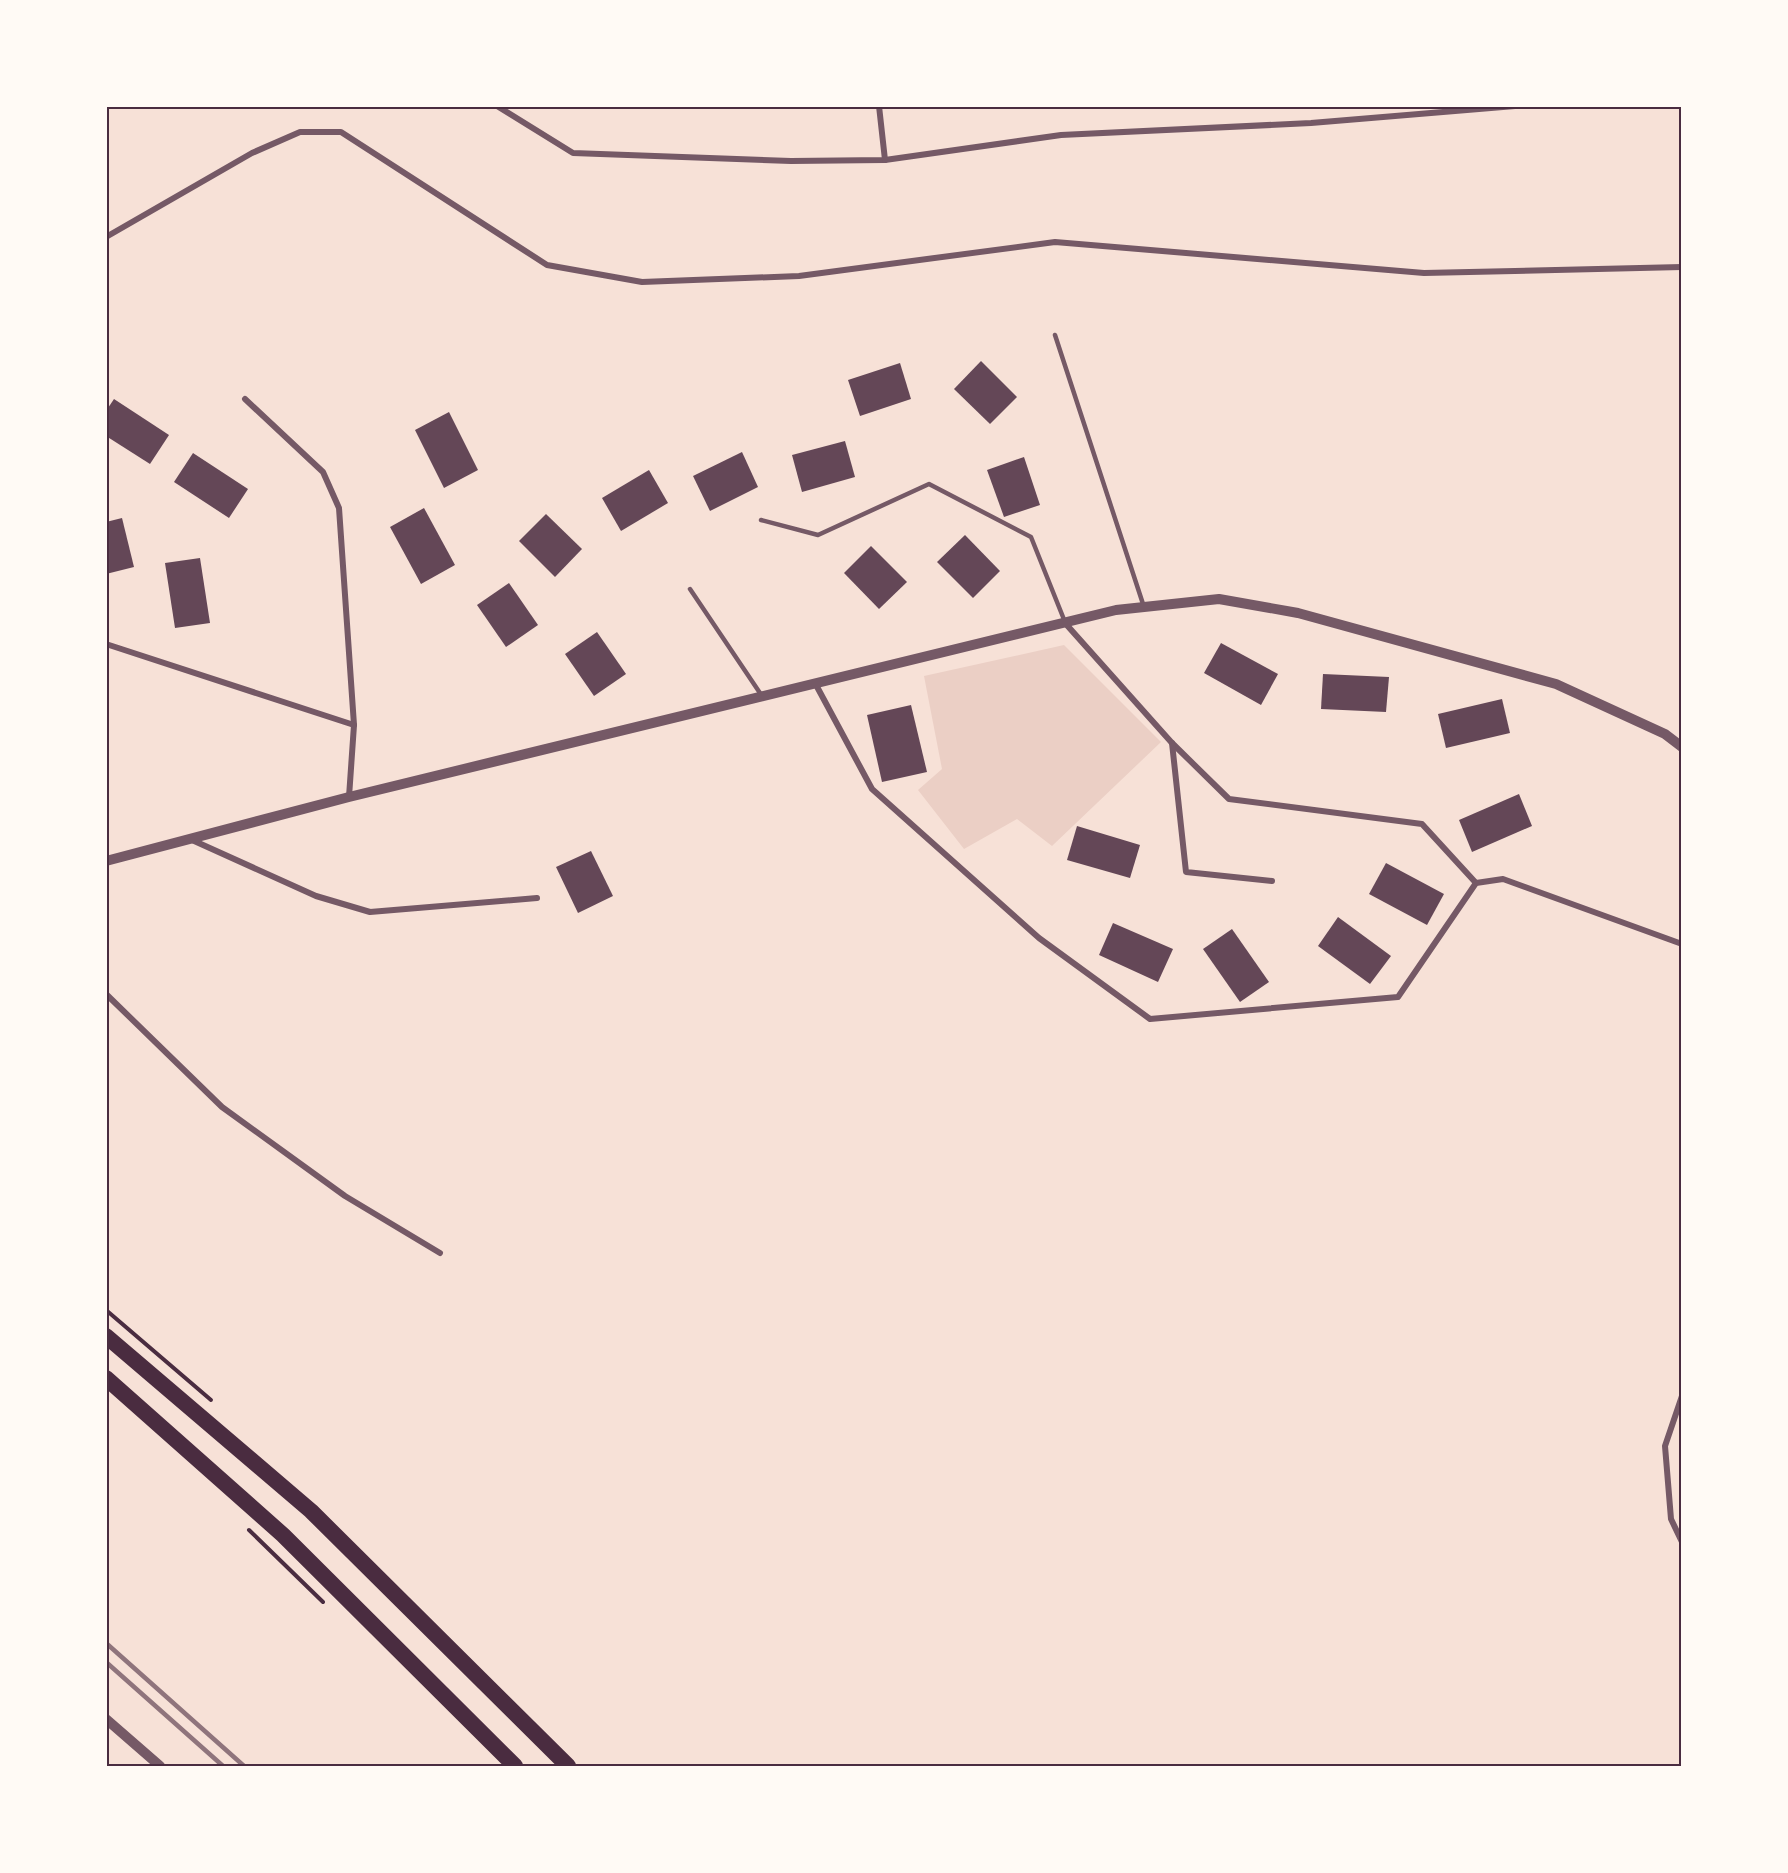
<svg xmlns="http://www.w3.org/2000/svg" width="1788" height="1873" font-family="'PT Serif',serif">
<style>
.green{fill:#ebcfc5}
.building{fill:#644757}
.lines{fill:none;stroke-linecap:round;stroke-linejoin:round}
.path{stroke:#4a2c40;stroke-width:4}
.service{stroke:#755966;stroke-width:4.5}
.minor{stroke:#755966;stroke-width:6}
.tertiary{stroke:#755966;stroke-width:10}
.trunk{stroke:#4a2c40;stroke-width:16}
.rail{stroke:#8f747c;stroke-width:4.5}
.neatline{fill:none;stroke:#4a2c40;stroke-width:2}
</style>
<rect width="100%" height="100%" fill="#f7e1d7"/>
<path class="green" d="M1064,645L1161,742L1052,846L1017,819L964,849L918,790L942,769L924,676Z"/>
<g class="building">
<path d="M981,361L1017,397L990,424L954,389Z"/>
<path d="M900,363L911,399L860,416L848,380Z"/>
<path d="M114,399L169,435L150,464L106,436V411Z"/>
<path d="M449,412L478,470L444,488L415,430Z"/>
<path d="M845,441L855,477L802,492L792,455Z"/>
<path d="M742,452L758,487L710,511L693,476Z"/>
<path d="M193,453L248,489L229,518L174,482Z"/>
<path d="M1024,457L1040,505L1004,517L987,470Z"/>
<path d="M649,470L668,503L621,531L602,498Z"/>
<path d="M424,508L455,565L421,584L390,527Z"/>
<path d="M546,514L582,549L555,577L519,541Z"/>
<path d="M122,518L134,567L106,574V522Z"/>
<path d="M965,535L1000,571L973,598L937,562Z"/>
<path d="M871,546L907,582L879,609L844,573Z"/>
<path d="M200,558L210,623L175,628L165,563Z"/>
<path d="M509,583L538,625L506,647L477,605Z"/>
<path d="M597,632L626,674L594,696L565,654Z"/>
<path d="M1221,643L1278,674L1261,705L1204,673Z"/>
<path d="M1323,674L1389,677L1386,712L1321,709Z"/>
<path d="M1502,699L1510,733L1446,748L1438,714Z"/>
<path d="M911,705L927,772L882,782L867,715Z"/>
<path d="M1519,794L1532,826L1472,852L1459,820Z"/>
<path d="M1077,826L1140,845L1130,878L1067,860Z"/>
<path d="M591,851L613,896L578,913L556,867Z"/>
<path d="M1386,863L1444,894L1427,925L1369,894Z"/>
<path d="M1338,917L1391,956L1370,984L1318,946Z"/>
<path d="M1113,923L1173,949L1158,982L1099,955Z"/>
<path d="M1232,929L1269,982L1240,1002L1203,949Z"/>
</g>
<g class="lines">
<g class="path">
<path d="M106,1310L211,1400"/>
<path d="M249,1530L323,1602"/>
</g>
<g class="service">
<path d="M1055,335L1144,607"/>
<path d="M761,520L818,535L929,484L1031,537L1065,622"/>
<path d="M690,589L762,696"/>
</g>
<g class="minor">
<path d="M497,106L573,153L791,161L885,160L1061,135L1311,123L1515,106"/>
<path d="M879,106L885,160"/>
<path d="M106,237L252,153L300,132H341L547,265L642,282L799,276L1055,242L1424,273L1682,267"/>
<path d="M245,399L323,472L339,508L354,725L349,797"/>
<path d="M1065,623L1172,743L1229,799L1422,824L1476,883"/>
<path d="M106,644L354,725"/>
<path d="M815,683L872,789L1039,938L1150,1019L1398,997L1476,883L1503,879L1682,944"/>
<path d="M1172,743L1186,872L1272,881"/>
<path d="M192,840L316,896L370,912L537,898"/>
<path d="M106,994L222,1107L345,1196L440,1253"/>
<path d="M1682,1396L1665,1446L1671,1519L1682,1542"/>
</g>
<g class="tertiary">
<path d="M106,861L349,797L1116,610L1219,599L1298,613L1556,684L1665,734L1682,747"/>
<path d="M106,1719L160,1766"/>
</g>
<g class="trunk">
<path d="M106,1336L311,1511L568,1766"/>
<path d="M106,1378L283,1535L515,1766"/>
</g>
<g class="rail">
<path d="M106,1643L244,1766"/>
<path d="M106,1662L223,1766"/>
</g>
</g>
<rect width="1788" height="1873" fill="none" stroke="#fffaf5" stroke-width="216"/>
<rect x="108" y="108" width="1572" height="1657" class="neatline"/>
</svg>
